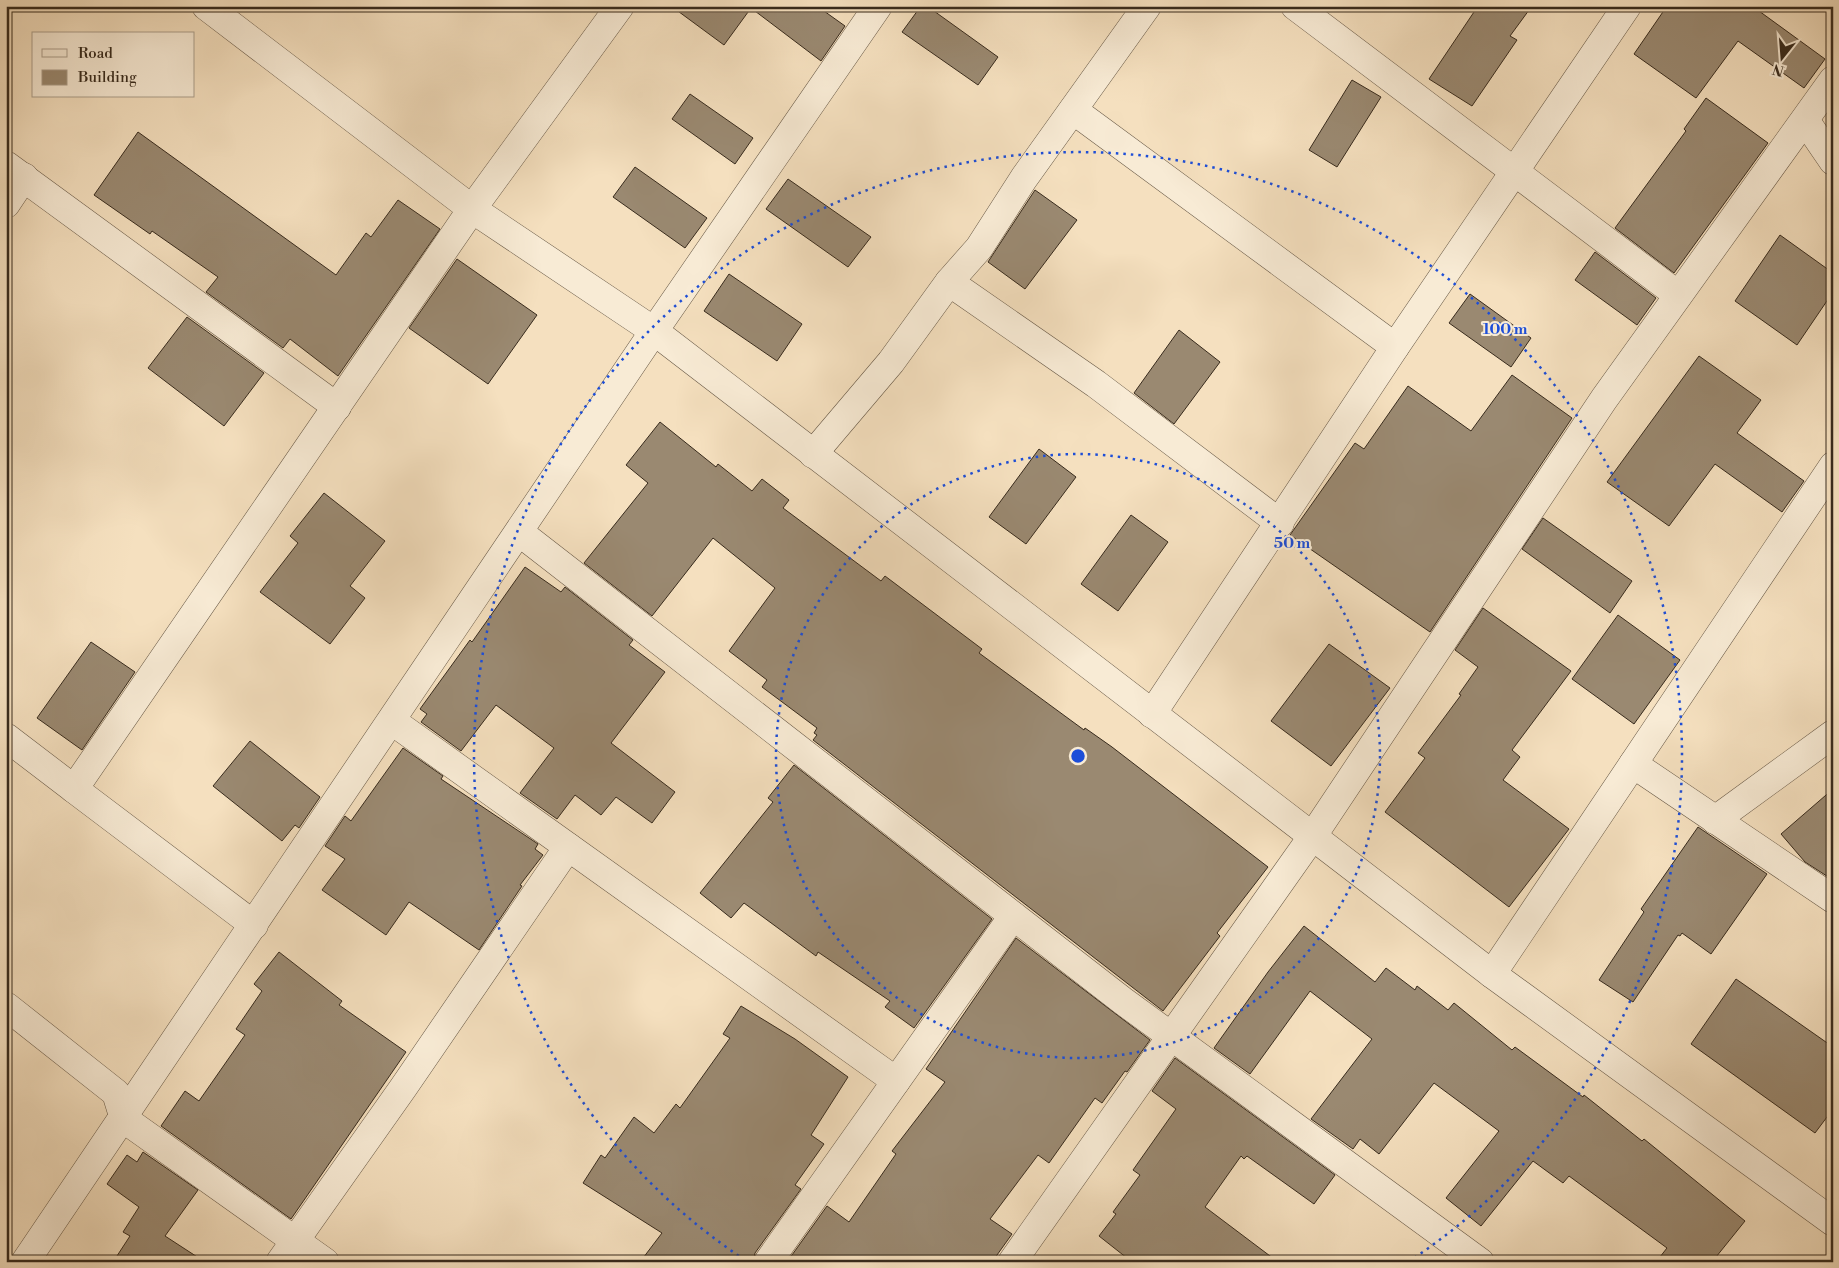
<svg xmlns="http://www.w3.org/2000/svg" width="1839" height="1268" font-family="'Libre Bodoni',serif">
<style>
.building{fill:#9a8971;stroke:#382b1d}
.lines{fill:none;stroke-linecap:round;stroke-linejoin:round}
.minor-casing{stroke:#675846;stroke-width:29}
.minor{stroke:#f8ebd5;stroke-width:28}
.ring{fill:none;stroke:#1d4ed8;stroke-width:2.5;stroke-dasharray:2.5 5}
.centre{fill:#1d4ed8;stroke:#f8ebd5;stroke-width:2.5}
.ring-label{font-size:15px;text-anchor:middle;font-weight:bold;fill:#1d4ed8;stroke:#f8ebd5;stroke-width:4;stroke-linejoin:round;paint-order:stroke}
</style>
<rect width="100%" height="100%" fill="#f5e0bf"/>
<filter id="stains"><feTurbulence type="fractalNoise" baseFrequency=".004" numOctaves="4"/><feColorMatrix values="0 0 0 0 .2 0 0 0 0 .09 0 0 0 0 .02 0 0 0 .5 -.17"/></filter>
<radialGradient id="worn" r=".72"><stop offset=".6" stop-color="#630" stop-opacity="0"/><stop offset="1" stop-color="#630" stop-opacity=".3"/></radialGradient>
<g class="building">
<path d="M671,6H817L845,26L821,61L751,8L724,45Z"/>
<path d="M921,6H927L998,57L978,85L902,32Z"/>
<path d="M1478,6H1532L1510,36L1517,40L1472,106L1429,79Z"/>
<path d="M1667,6H1762L1759,11L1825,59L1804,88L1738,41L1696,98L1634,54Z"/>
<path d="M1352,80L1381,97L1337,167L1309,150Z"/>
<path d="M690,94L753,138L735,164L672,119Z"/>
<path d="M1706,98L1768,143L1674,273L1615,228L1686,131L1684,129Z"/>
<path d="M138,132L336,275L366,233L371,237L398,200L440,229L338,376L290,339L283,348L206,292L218,277L152,231L150,234L94,195Z"/>
<path d="M635,167L707,218L685,248L613,197Z"/>
<path d="M788,179L871,237L848,267L766,209Z"/>
<path d="M1035,190L1077,220L1025,289L988,262Z"/>
<path d="M1780,235L1833,273V292L1797,345L1735,301Z"/>
<path d="M1595,252L1656,298L1637,325L1575,280Z"/>
<path d="M457,259L537,315L488,384L409,328Z"/>
<path d="M729,274L802,324L777,361L704,311Z"/>
<path d="M1470,294L1531,338L1511,367L1449,323Z"/>
<path d="M187,317L264,373L224,426L148,368Z"/>
<path d="M1179,330L1220,362L1174,424L1134,393Z"/>
<path d="M1699,356L1761,400L1737,433L1804,481L1782,512L1715,464L1669,526L1607,482Z"/>
<path d="M1512,375L1572,418L1430,632L1290,535L1355,443L1364,449L1408,386L1471,431Z"/>
<path d="M660,422L716,467L718,464L752,491L762,479L789,500L783,508L881,581L885,576L982,649L979,653L1084,730L1085,728L1112,747L1268,867L1217,933L1220,936L1163,1011L813,740L817,735L814,733L817,728L762,687L767,680L729,651L775,588L713,538L652,616L584,563L648,483L626,465Z"/>
<path d="M1039,449L1076,477L1026,544L989,517Z"/>
<path d="M324,493L385,541L350,586L365,598L330,644L260,592L298,543L290,536Z"/>
<path d="M1131,515L1168,542L1118,611L1081,584Z"/>
<path d="M1543,518L1632,581L1610,613L1522,549Z"/>
<path d="M525,567L561,592L565,587L633,640L629,645L665,672L611,743L675,792L652,823L616,797L601,815L575,795L557,819L520,793L554,748L496,705L461,751L421,722L427,714L420,709L470,640L472,642Z"/>
<path d="M1483,608L1571,671L1512,750L1520,757L1503,780L1569,829L1509,907L1385,812L1425,758L1418,753L1461,695L1459,694L1478,667L1455,650Z"/>
<path d="M1618,615L1680,660L1634,724L1572,679Z"/>
<path d="M91,642L135,672L82,750L37,718Z"/>
<path d="M1329,644L1390,688L1331,766L1271,721Z"/>
<path d="M250,741L320,797L299,828L295,825L282,841L213,786Z"/>
<path d="M403,748L443,776L441,779L538,844L535,849L543,855L520,885L522,886L479,950L409,902L386,935L322,890L345,859L325,846L345,816L351,821Z"/>
<path d="M794,765L992,919L914,1028L885,1007L890,1001L818,952L816,956L744,903L731,918L700,893L773,802L768,798Z"/>
<path d="M1833,789V880L1805,862L1781,834Z"/>
<path d="M1698,827L1767,874L1711,954L1682,933L1680,936L1678,935L1633,1002L1599,980L1644,912L1641,909Z"/>
<path d="M1304,926L1375,982L1386,968L1415,990L1417,986L1448,1010L1454,1003L1512,1050L1515,1047L1583,1097L1584,1095L1642,1141L1644,1139L1745,1221L1712,1262H1656L1667,1248L1569,1176L1563,1183L1533,1161L1481,1226L1446,1198L1499,1131L1434,1083L1379,1154L1360,1139L1353,1149L1311,1119L1372,1039L1310,991L1250,1074L1214,1048L1268,972Z"/>
<path d="M1016,938L1150,1040L1127,1072L1125,1071L1102,1103L1095,1098L1049,1163L1038,1155L990,1219L1012,1234L992,1262H787L827,1206L849,1222L896,1154L892,1151L945,1082L926,1069Z"/>
<path d="M279,952L342,1001L339,1005L406,1052L291,1219L161,1126L185,1091L199,1101L245,1035L236,1029L262,991L254,984Z"/>
<path d="M1736,979L1833,1047V1109L1815,1133L1691,1044Z"/>
<path d="M741,1006L795,1039L848,1077L811,1135L824,1144L795,1185L801,1189L755,1253L753,1262H640L662,1233L583,1183L601,1155L605,1158L634,1117L654,1133L676,1104L680,1108L730,1038L723,1034Z"/>
<path d="M1175,1058L1335,1175L1314,1204L1247,1156L1244,1159L1241,1156L1205,1207L1278,1262H1132L1099,1236L1116,1214L1113,1212L1140,1175L1133,1170L1176,1109L1152,1091Z"/>
<path d="M143,1152L198,1190L165,1236L205,1262H113L130,1236L123,1232L139,1207L107,1184L127,1155L137,1162Z"/>
</g>
<g class="lines">
<defs>
<g id="minor">
<path d="M206,6L472,209L654,331L1492,974L1833,1222"/>
<path d="M1295,6L1678,295"/>
<path d="M1073,110L1395,347"/>
<path d="M1805,120L1833,161"/>
<path d="M6,165L337,407"/>
<path d="M6,204L24,177"/>
<path d="M949,282L1096,384L1280,523"/>
<path d="M813,454L891,362L949,282L979,248L1024,178L1147,6"/>
<path d="M519,532L1123,1001L1480,1262"/>
<path d="M1152,714L1395,347L1627,6"/>
<path d="M392,721L896,1081"/>
<path d="M6,737L74,789L472,209L620,6"/>
<path d="M1633,764L1833,899"/>
<path d="M74,789L254,925"/>
<path d="M1715,820L1833,734"/>
<path d="M1492,974L1833,466"/>
<path d="M6,1006L116,1093L124,1119L325,1262"/>
<path d="M25,1262L654,331L878,6"/>
<path d="M280,1262L403,1088L568,847"/>
<path d="M768,1262L1013,916"/>
<path d="M1012,1262L1312,837L1604,399L1833,80"/>
</g>
</defs>
<use href="#minor" class="minor-casing"/>
<use href="#minor" class="minor"/>
</g>
<g class="ring">
<circle cx="1078" cy="756" r="302"/>
<path d="M745 1260A604 604 0 1 1 1411 1260"/>
</g>
<circle cx="1078" cy="756" r="8" class="centre"/>
<g class="ring-label">
<text x="1505" y="334">100 m</text>
<text x="1292" y="548">50 m</text>
</g>
<rect width="1839" height="1268" fill="none" stroke="#f5e0bf" stroke-width="25"/>
<rect x="8" y="8" width="1824" height="1253" fill="none" stroke="#382b1d" stroke-width="2.5"/>
<rect x="12" y="12" width="1814" height="1243" fill="none" stroke="#382b1d"/>
<rect x="32" y="32" width="162" height="65" fill="#f8ebd5" stroke="#ab9e8b"/>
<rect x="42" y="49" width="25" height="8" fill="#f8ebd5" stroke="#ab9e8b"/>
<text x="78" y="58" font-size="15" fill="#382b1d">Road</text>
<rect x="42" y="70" width="25" height="15" fill="#9a8971" stroke="#ab9e8b"/>
<text x="78" y="82" font-size="15" fill="#382b1d">Building</text>
<g transform="translate(1782 58) rotate(197)" stroke="#f8ebd5" stroke-width="4" paint-order="stroke">
<path d="M0-4L9 19L0 12L-9 19Z" fill="#382b1d"/>
<text y="-8" font-size="14" font-weight="bold" text-anchor="middle" fill="#382b1d">N</text>
</g>
<rect width="100%" height="100%" filter="url(#stains)"/>
<rect width="100%" height="100%" fill="url(#worn)"/>
</svg>
